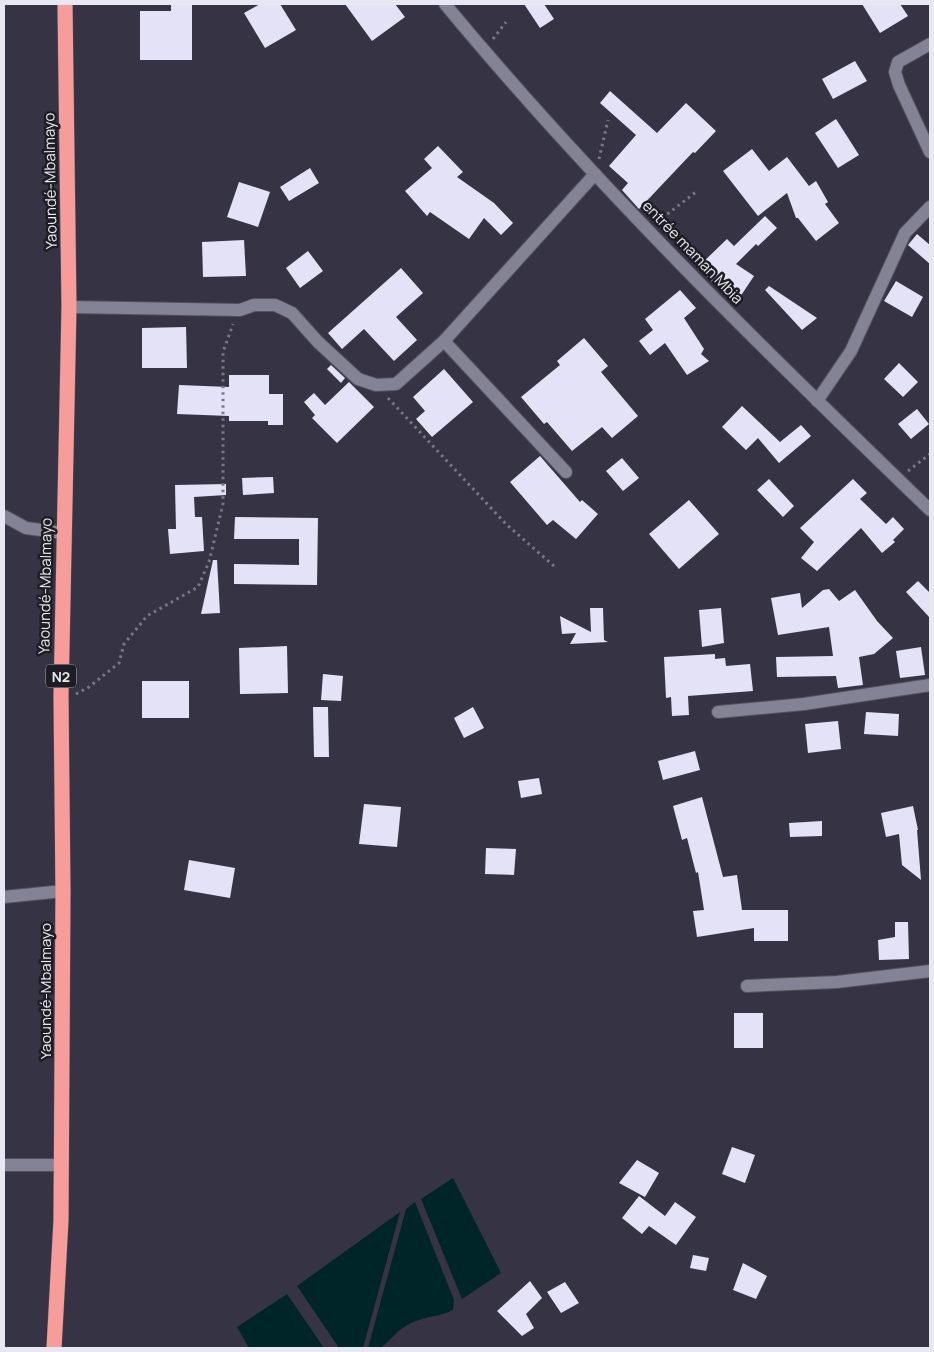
<svg xmlns="http://www.w3.org/2000/svg" width="934" height="1352" font-family="Manrope,sans-serif">
<style>
.water{fill:#002528}
.building{fill:#e4e2f6}
.lines{fill:none;stroke-linecap:round;stroke-linejoin:round}
.minor-casing{stroke:#53515f;stroke-width:14}
.highway-casing{stroke:#53515f;stroke-width:16}
.path{stroke:#797885;stroke-width:3;stroke-dasharray:2.5 4;stroke-linecap:butt}
.minor{stroke:#848295;stroke-width:12}
.highway{stroke:#f69c9b;stroke-width:15}
.labels{text-anchor:middle;dominant-baseline:central;stroke-width:5;stroke-linejoin:round;paint-order:stroke}
.shield{fill:#1e1d24;stroke:#ababb4;stroke-width:1}
.shield-label{font-size:14px;font-weight:bold;fill:#e8e8f2}
.street-label{font-size:15px;fill:#e8e8f2;stroke:#1e1d24}
</style>
<rect width="100%" height="100%" fill="#363444"/>
<g class="water">
<path d="M453,1178L501,1273L462,1299L421,1199Z"/>
<path d="M415,1202L454,1300L453,1310C439,1317 432,1315 419,1320C400,1326 395,1336 381,1348H368L406,1209Z"/>
<path d="M400,1212L363,1348H339L297,1286Z"/>
<path d="M287,1294L324,1348H249L237,1327Z"/>
</g>
<g class="building">
<path d="M171,4H192V60H140V11H171Z"/>
<path d="M260,4H280L296,30L265,48L244,13Z"/>
<path d="M345,4H395L405,17L372,41Z"/>
<path d="M524,4H544L554,19L540,28Z"/>
<path d="M862,4H900L908,16L880,33Z"/>
<path d="M855,61L867,81L833,99L822,79Z"/>
<path d="M610,91L657,133L686,103L716,131L695,153L693,152L639,209L622,190L628,183L609,166L636,135L600,103Z"/>
<path d="M836,119L859,155L838,168L815,133Z"/>
<path d="M438,146L463,172L457,177L494,203L513,223L501,235L484,218L469,239L430,212L427,216L405,191L432,168L424,159Z"/>
<path d="M752,149L769,171L787,157L809,186L816,181L828,202L825,204L839,223L816,241L798,218H796L787,193L758,216L723,171Z"/>
<path d="M310,168L319,183L289,201L280,187Z"/>
<path d="M239,182L270,192L258,227L227,217Z"/>
<path d="M765,216L777,228L758,246L756,244L736,264L754,276L738,300L716,286L698,267L727,239L734,246Z"/>
<path d="M917,234L930,245V264L908,245Z"/>
<path d="M244,240L246,276L203,277L202,242Z"/>
<path d="M308,251L323,271L300,288L286,268Z"/>
<path d="M401,268L423,293L396,317L417,340L394,361L364,329L342,349L328,333Z"/>
<path d="M896,281L923,297L912,317L884,301Z"/>
<path d="M769,286L817,318L802,330L765,290Z"/>
<path d="M680,290L696,308L684,318L704,349L701,354L709,361L687,375L665,343L650,355L639,341L653,330L645,319Z"/>
<path d="M186,327L187,368H142V328Z"/>
<path d="M584,338L608,366L601,372L638,416L612,438L602,427L572,451L547,422L544,424L521,397L560,365L557,361Z"/>
<path d="M899,363L918,382L903,397L884,379Z"/>
<path d="M331,365L345,378L341,383L327,369Z"/>
<path d="M444,369L473,402L432,437L416,419L425,411L413,397Z"/>
<path d="M229,375H269V394H283V425H268V421H229V416L177,414L179,385L229,387Z"/>
<path d="M349,382L374,407L337,443L312,418L315,415L304,402L314,393L325,405Z"/>
<path d="M742,406L780,442L801,425L811,436L779,463L758,438L746,450L722,427Z"/>
<path d="M917,409L929,424L911,439L898,424Z"/>
<path d="M540,456L580,502L582,500L598,514L576,539L553,520L547,525L510,482Z"/>
<path d="M622,458L639,478L623,491L606,471Z"/>
<path d="M273,477L274,493L243,495L242,478Z"/>
<path d="M769,479L794,506L783,517L757,490Z"/>
<path d="M853,479L867,493L860,499L886,524L893,517L904,529L893,540L895,542L882,553L861,528L817,571L801,558L814,542L800,528Z"/>
<path d="M226,484V495L194,497L195,517H202L204,551L170,554L168,529H176L175,485Z"/>
<path d="M689,500L719,534L679,569L649,534Z"/>
<path d="M235,517L318,518L317,585L234,584V564L299,565V539H234Z"/>
<path d="M213,560H217L220,613L201,614Z"/>
<path d="M918,581L930,593V618L906,592Z"/>
<path d="M829,589L839,601L855,590L877,621L893,638L874,654L859,657L863,685L838,688L836,676L777,677L776,657L833,656L829,627L778,635L771,598L800,593L802,608L823,590Z"/>
<path d="M590,608H603L604,640L608,642L570,644L576,633L562,634L560,616L591,632Z"/>
<path d="M721,608L724,643L702,647L699,610Z"/>
<path d="M287,646L288,693L240,694L239,648Z"/>
<path d="M921,647L925,675L900,678L896,651Z"/>
<path d="M715,654V659L725,658L726,666L750,664L753,691L688,696L689,715L672,716L671,697L666,698L664,657Z"/>
<path d="M323,674L343,676L341,701L321,700Z"/>
<rect x="142" y="681" width="47" height="37"/>
<path d="M313,707H328L329,757H314Z"/>
<path d="M473,707L484,728L464,738L454,718Z"/>
<path d="M866,712L899,714L898,736L864,734Z"/>
<path d="M838,721L841,749L808,753L805,724Z"/>
<path d="M695,751L700,770L663,780L658,761Z"/>
<path d="M539,778L542,794L521,798L518,781Z"/>
<path d="M702,797L723,877L737,875L742,910H788V941H754V928L697,937L693,911L704,910L698,872L696,873L687,838L682,840L673,806Z"/>
<path d="M364,804L401,807L397,847L359,844Z"/>
<path d="M913,806L918,830H917L921,880L902,865L899,834L886,837L881,813Z"/>
<path d="M822,821V836L790,837L789,823Z"/>
<path d="M486,848L516,849L514,875L485,874Z"/>
<path d="M189,860L235,868L230,898L184,890Z"/>
<path d="M895,922H908L909,959L879,960L878,940L895,937Z"/>
<rect x="734" y="1013" width="29" height="35"/>
<path d="M732,1147L755,1155L745,1183L722,1174Z"/>
<path d="M637,1160L659,1173L645,1197L619,1183Z"/>
<path d="M639,1196L665,1216L675,1202L696,1217L676,1245L649,1226L642,1234L622,1218Z"/>
<path d="M693,1255L709,1258L706,1271L690,1268Z"/>
<path d="M743,1263L767,1276L756,1299L733,1290Z"/>
<path d="M530,1281L542,1298L526,1314L534,1328L522,1336L497,1311Z"/>
<path d="M565,1282L579,1303L561,1313L547,1292Z"/>
</g>
<g class="lines">
<defs>
<g id="minor">
<path d="M445,4C594,184 762,348 930,510"/>
<path d="M930,44L898,62L895,72L899,85L930,152"/>
<path d="M69,307L240,310L254,305H275L292,313L318,342L358,379L376,385L396,384L444,341L595,174"/>
<path d="M444,341L566,472"/>
<path d="M817,401L851,351L905,233L930,207"/>
<path d="M4,516L26,528L63,533"/>
<path d="M718,712L804,704L930,685"/>
<path d="M4,897L63,891"/>
<path d="M747,986L837,982L930,971"/>
<path d="M4,1165H61"/>
</g>
<path id="highway" d="M54,1348L61,1220L63,891L61,696L69,307L65,4"/>
</defs>
<use href="#minor" class="minor-casing"/>
<use href="#highway" class="highway-casing"/>
<g class="path">
<path d="M493,39L506,22"/>
<path d="M599,159L608,120"/>
<path d="M657,222L696,192"/>
<path d="M388,398L506,524L555,567"/>
<path d="M908,471L930,454"/>
<path d="M76,694L89,687L119,663L124,644L147,616L198,587L209,562L223,504V352L233,324"/>
</g>
<use href="#minor" class="minor"/>
<use href="#highway" class="highway"/>
</g>
<g class="labels">
<rect class="shield" x="46" y="664.5" width="30" height="23" rx="4"/>
<g class="shield-label">
<text x="61" y="676">N2</text>
</g>
<g class="street-label">
<text transform="translate(50 181) rotate(-91)">Yaoundé-Mbalmayo</text>
<text transform="translate(693 252) rotate(46)">entrée maman Mbia</text>
<text transform="translate(45 586) rotate(-89)">Yaoundé-Mbalmayo</text>
<text transform="translate(45 991) rotate(-90)">Yaoundé-Mbalmayo</text>
</g>
</g>
<rect width="934" height="1352" fill="none" stroke="#e8e8f2" stroke-width="10"/>
</svg>
